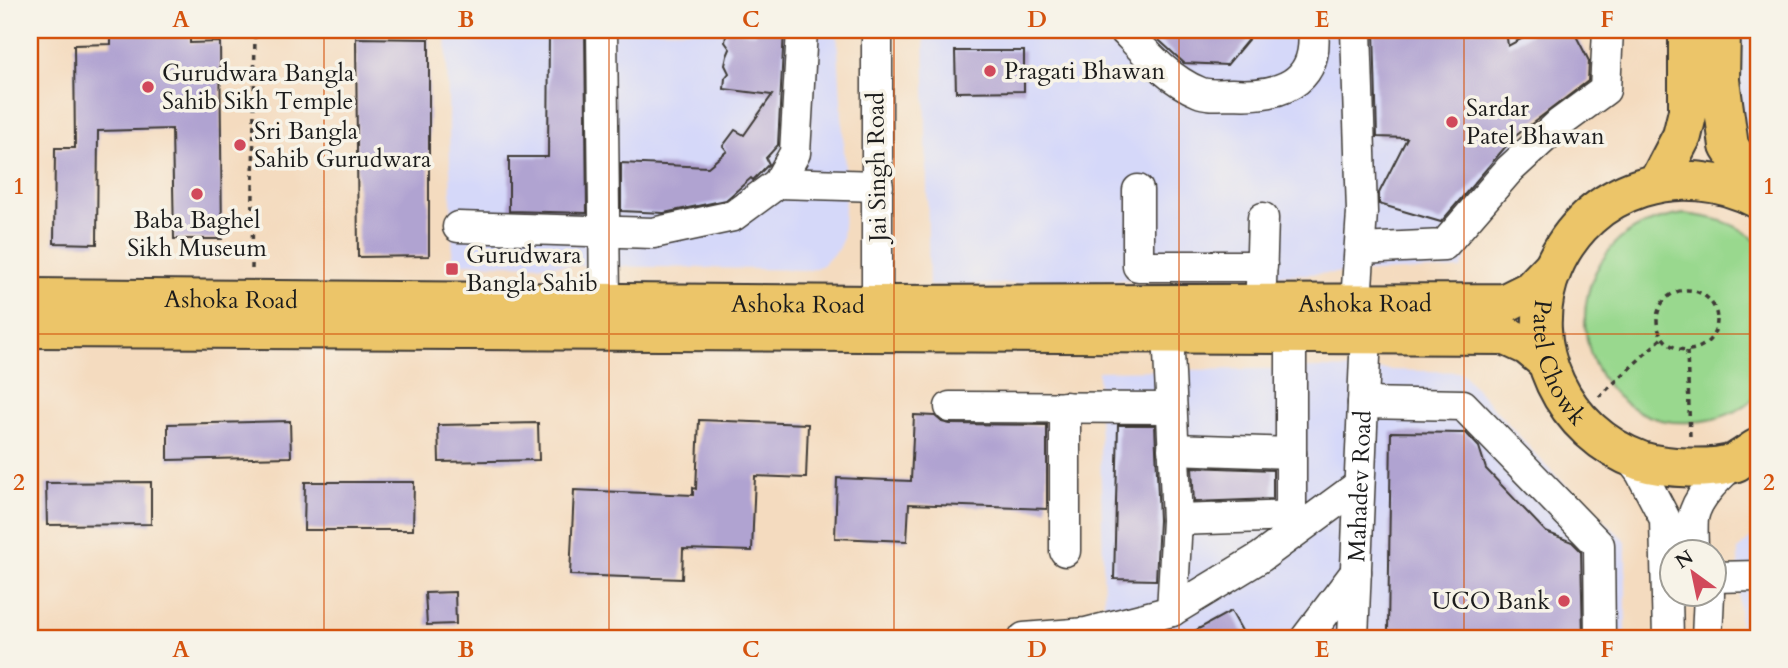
<svg xmlns="http://www.w3.org/2000/svg" width="1788" height="668" font-family="Cardo,serif">
<style>
.built{fill:#d5d8f9}
.park{fill:#99d88e;stroke:#5a7a55;stroke-width:2}
.building{fill:#b0a3d1}
.lines{fill:none;stroke-linecap:round;stroke-linejoin:round}
.minor-casing{stroke:#3c3934;stroke-width:33}
.major-casing{stroke:#3c3934;stroke-width:42}
.path{stroke:#3c3934;stroke-width:3.5;stroke-dasharray:5 5;stroke-linecap:butt}
.minor{stroke:#fff;stroke-width:30}
.major{stroke:#ecc569;stroke-width:38}
.grid{fill:none;stroke:#d4530e;stroke-width:2;stroke-opacity:0.55}
.poi-dot{fill:#d1495b;stroke:#f7f3e8;stroke-width:2.5}
.labels{text-anchor:middle;dominant-baseline:central;stroke-width:7;stroke-linejoin:round;paint-order:stroke}
.poi-label{font-size:24px;fill:#1c1c1c;stroke:#f7f3e8;text-anchor:start}
.street-label{font-size:24px;fill:#1c1c1c;stroke:#f7f3e8}
.neatline{fill:none;stroke:#d4530e;stroke-width:2.5}
.grid-label{font-size:23px;text-anchor:middle;font-weight:bold;fill:#d4530e}
</style>
<rect width="100%" height="100%" fill="#f7f3e8"/>
<filter id="ink" filterUnits="userSpaceOnUse"><feTurbulence type="fractalNoise" baseFrequency=".0143" numOctaves="2"/><feDisplacementMap in="SourceGraphic" scale="14" xChannelSelector="R" yChannelSelector="G"/><feConvolveMatrix kernelMatrix="1 2 1 2 8 2 1 2 1" color-interpolation-filters="sRGB"/></filter>
<filter id="wash" filterUnits="userSpaceOnUse"><feTurbulence type="fractalNoise" baseFrequency=".00686" numOctaves="4" result="noise"/><feDisplacementMap in="SourceGraphic" scale="28" xChannelSelector="R" yChannelSelector="G"/><feGaussianBlur stdDeviation="1.57" result="paint"/><feColorMatrix in="noise" values="0 0 0 0 0 0 0 0 0 0 0 0 0 0 0 0 0 1.4 0 .05"/><feComposite in="paint" operator="in"/></filter>
<g filter="url(#wash)">
<rect width="100%" height="100%" fill="#f4dbbf"/>
<g class="built">
<path d="M446,30H837L846,185L842,240L838,249L823,265L810,270L453,263Z"/>
<path d="M924,30H1571L1461,269L929,286Z"/>
<path d="M1721,30H1758V141L1745,126Z"/>
<path d="M1319,368L1461,372L1549,469L1626,541V638H1105L1098,371Z"/>
<path d="M1758,531V638H1740L1738,550Z"/>
</g>
<path class="park" d="M1684,214C1713,217 1736,222 1758,242V395C1739,413 1717,421 1691,422C1611,428 1563,343 1595,273C1601,260 1612,245 1624,236C1643,222 1662,218 1684,214Z"/>
<g id="blocks">
<g class="building">
<path d="M190,30V43L220,42L222,239H174L172,129L98,131L97,244L54,243L55,148H75L74,45L111,44V32Z"/>
<path d="M549,30H585L587,213L509,211V157H548Z"/>
<path d="M727,30L755,34L756,30H784L778,145L766,158L769,164L753,180L751,178L726,200L664,213L621,211V163L708,167L727,151L723,146L735,130L744,135L772,95L724,89L725,78L729,73L725,65L727,56L730,49L725,42Z"/>
<path d="M1148,30H1256L1227,65L1184,63Z"/>
<path d="M1374,30H1506L1508,46L1538,30H1573L1589,61L1588,81L1513,138L1441,222L1379,204V193L1407,138L1377,137Z"/>
<path d="M356,38L429,39V256L358,257Z"/>
<path d="M955,51H1024V91L956,92Z"/>
<path d="M914,415L935,416L942,422L950,424L1047,425V509L909,504L907,541L835,538L837,478L911,481Z"/>
<path d="M699,420L808,424L806,478L755,476L752,551L683,549L682,579L570,575L574,490L693,495V488L696,489Z"/>
<path d="M290,421L291,457L168,460V424Z"/>
<path d="M538,423L539,460L439,462L438,425Z"/>
<path d="M1118,425H1155L1159,520L1156,580L1114,579Z"/>
<path d="M1391,432L1466,433L1479,447L1486,469L1546,532L1572,542L1581,551L1583,638H1392L1388,632Z"/>
<path d="M1192,467L1273,470V499L1194,502Z"/>
<path d="M151,482V524L47,525L46,483Z"/>
<path d="M305,482H414L413,530H304Z"/>
<path d="M455,592L456,624L427,625L425,593Z"/>
<path d="M1231,611L1246,638H1182Z"/>
</g>
</g>
</g>
<g filter="url(#ink)">
<use href="#blocks" fill-opacity="0" stroke="#3c3934" stroke-width="2"/>
<g class="lines">
<defs>
<g id="minor">
<path d="M602,30L605,302"/>
<path d="M1124,30C1145,52 1169,80 1199,92C1208,96 1222,94 1231,94C1278,97 1319,85 1313,30"/>
<path d="M778,183L878,186"/>
<path d="M1138,190V266H1262"/>
<path d="M458,227L653,233L733,216L778,183L795,153L802,30"/>
<path d="M1360,249L1444,245L1509,170L1560,123L1605,90L1608,30"/>
<path d="M1261,284L1263,218"/>
<path d="M1356,302L1362,212L1356,30"/>
<path d="M877,305V30"/>
<path d="M1168,332L1177,520L1172,611"/>
<path d="M1363,403L1463,405L1599,545L1600,638"/>
<path d="M950,407L1171,408"/>
<path d="M1065,407V551"/>
<path d="M1173,449L1291,453"/>
<path d="M1628,456L1641,473L1665,519L1668,638"/>
<path d="M1177,520L1291,516V333"/>
<path d="M1693,552C1693,541 1692,529 1693,518C1697,496 1719,477 1734,463"/>
<path d="M1714,577L1758,576"/>
<path d="M1024,638L1086,633L1172,611L1261,557L1359,485"/>
<path d="M1306,638L1356,572"/>
<path id="s1" d="M1353,638L1366,333"/>
<path d="M1707,638L1709,594"/>
</g>
<g id="major">
<path d="M1721,30L1720,80L1729,146L1758,192"/>
<path d="M1658,182L1682,136L1688,111V30"/>
<path id="s2" d="M1758,199C1683,159 1588,186 1553,268C1520,346 1563,433 1641,461C1663,468 1714,471 1736,462C1743,458 1751,452 1758,448"/>
<path id="s3" d="M30,298L877,305L1505,303L1531,290L1553,267"/>
<path d="M30,328L1504,335L1528,346L1546,361"/>
</g>
</defs>
<use href="#minor" class="minor-casing"/>
<use href="#major" class="major-casing"/>
<g class="path">
<path d="M252,269L255,30"/>
<circle cx="1687" cy="320" r="30"/>
<path d="M1687,351L1690,437"/>
<path d="M1599,397L1662,338"/>
</g>
<use href="#minor" class="minor"/>
<use href="#major" class="major"/>
</g>
</g>
<path class="grid" d="M324,30V638M609,30V638M894,30V638M1179,30V638M1464,30V638M30,334H1758"/>
<g class="poi-dot">
<circle cx="990" cy="71" r="7"/>
<circle cx="148" cy="87" r="7"/>
<circle cx="1452" cy="122" r="7"/>
<circle cx="240" cy="145" r="7"/>
<circle cx="197" cy="194" r="7"/>
<rect x="445" y="262" width="14" height="14" rx="3.5"/>
<circle cx="1564" cy="601" r="7"/>
</g>
<g class="labels">
<g class="poi-label">
<text x="1004" y="71">Pragati Bhawan</text>
<text x="162" y="73">Gurudwara Bangla<tspan x="162" dy="28">Sahib Sikh Temple</tspan></text>
<text x="1466" y="108">Sardar<tspan x="1466" dy="28">Patel Bhawan</tspan></text>
<text x="254" y="131">Sri Bangla<tspan x="254" dy="28">Sahib Gurudwara</tspan></text>
<text x="197" y="220" text-anchor="middle">Baba Baghel<tspan x="197" dy="28">Sikh Museum</tspan></text>
<text x="466" y="255">Gurudwara<tspan x="466" dy="28">Bangla Sahib</tspan></text>
<text x="1550" y="601" text-anchor="end">UCO Bank</text>
</g>
<g class="street-label">
<text transform="translate(877 167) rotate(-91)">Jai Singh Road</text>
<text stroke="none"><textPath href="#s3" startOffset="201">Ashoka Road</textPath></text>
<text stroke="none"><textPath href="#s3" startOffset="1335">Ashoka Road</textPath></text>
<text stroke="none"><textPath href="#s3" startOffset="768">Ashoka Road</textPath></text>
<text stroke="none"><textPath href="#s2" startOffset="343">Patel Chowk</textPath></text>
<text stroke="none"><textPath href="#s1" startOffset="152">Mahadev Road</textPath></text>
</g>
</g>
<rect width="1788" height="668" fill="none" stroke="#f7f3e8" stroke-width="77"/>
<g transform="translate(1693 573) rotate(327)"><circle r="33" fill="#f7f3e8" stroke="#9f9d96" stroke-width="2"/>
<path d="M0-5L12 26L0 18L-12 26Z" fill="#d1495b"/>
<text y="-10" font-size="19" font-weight="bold" text-anchor="middle" fill="#1c1c1c">N</text>
</g>
<rect x="38" y="38" width="1712" height="592" class="neatline"/>
<g class="grid-label">
<text x="181" y="27">A</text>
<text x="466" y="27">B</text>
<text x="751" y="27">C</text>
<text x="1037" y="27">D</text>
<text x="1322" y="27">E</text>
<text x="1607" y="27">F</text>
<text x="19" y="194">1</text>
<text x="1769" y="194">1</text>
<text x="19" y="490">2</text>
<text x="1769" y="490">2</text>
<text x="181" y="657">A</text>
<text x="466" y="657">B</text>
<text x="751" y="657">C</text>
<text x="1037" y="657">D</text>
<text x="1322" y="657">E</text>
<text x="1607" y="657">F</text>
</g>
</svg>
